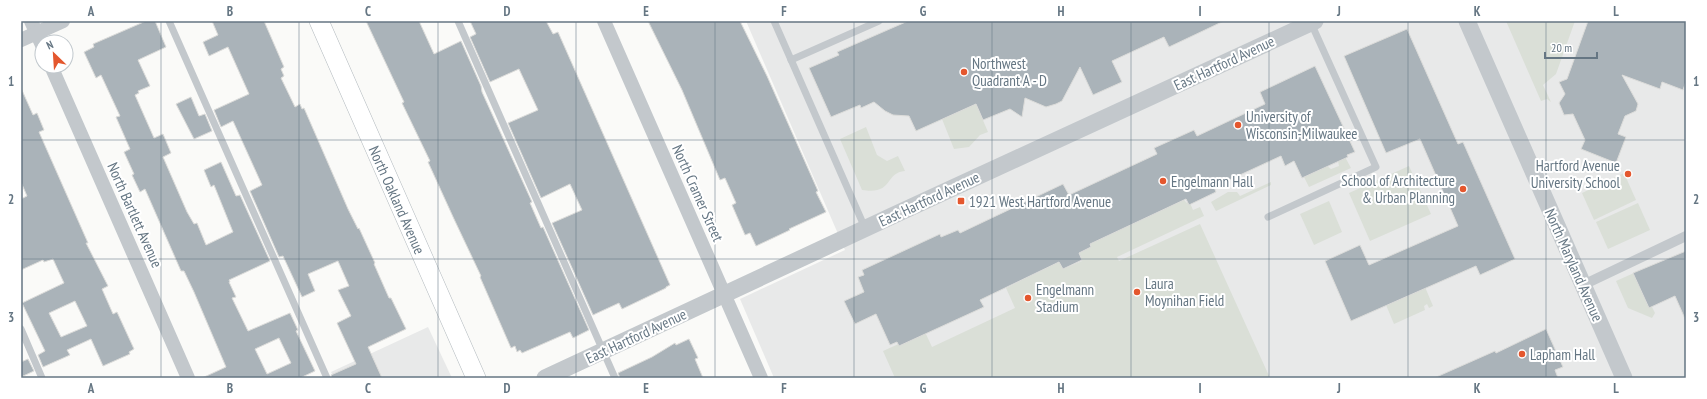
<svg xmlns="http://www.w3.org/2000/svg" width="1707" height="399" font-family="'PT Sans Narrow',sans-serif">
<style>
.built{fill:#e8e9e9}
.green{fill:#dadfd7}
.building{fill:#aab3b9;stroke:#dcdcda;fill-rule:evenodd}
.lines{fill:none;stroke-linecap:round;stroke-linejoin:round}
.secondary-casing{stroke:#b3babf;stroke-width:20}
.service{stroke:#c3c8cc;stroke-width:7}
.pedestrian{stroke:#c3c8cc;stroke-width:10}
.minor{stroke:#c3c8cc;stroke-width:14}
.tertiary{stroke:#c3c8cc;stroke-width:17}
.secondary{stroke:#fff;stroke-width:19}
.grid{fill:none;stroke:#657683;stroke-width:1;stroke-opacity:0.55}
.poi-dot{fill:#e4572e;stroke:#fff;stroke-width:1.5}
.labels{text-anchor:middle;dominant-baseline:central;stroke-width:4;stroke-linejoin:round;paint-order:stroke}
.poi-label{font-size:15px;fill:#657683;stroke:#fff;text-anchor:start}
.street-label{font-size:15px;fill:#657683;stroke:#fff}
.neatline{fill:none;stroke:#657683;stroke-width:1.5}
.grid-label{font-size:13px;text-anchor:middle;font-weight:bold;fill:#657683}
</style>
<rect width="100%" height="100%" fill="#fafaf8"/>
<g class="built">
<path d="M746,21H1686V378H774L740,299L845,250Z"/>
<path d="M428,327L452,378H334L331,372Z"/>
</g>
<g class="green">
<path d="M1506,21H1575L1556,74L1543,85L1551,102L1547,99L1541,101Z"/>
<path d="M976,104L988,132L980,135L969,147L954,149L942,119Z"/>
<path d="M866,127L877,155L887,161L898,156L905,171C884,173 894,195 862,190L840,139Z"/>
<path d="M1345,157L1351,168L1309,187L1304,177L1327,166L1331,169L1339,166L1338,161Z"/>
<path d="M1409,166L1431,214L1370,241L1349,193Z"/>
<path d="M1624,173L1636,200L1594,220L1582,193Z"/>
<path d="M1271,182V185L1216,211L1211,202L1228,192H1237L1240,196Z"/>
<path d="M1184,200L1187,203H1190L1193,210L1200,207L1204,216L1117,257L1119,261L1200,224L1270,378H895L883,351L925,332L932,347L1015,308L1006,288L1059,262L1063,269L1082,261L1079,253L1091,247L1089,243Z"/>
<path d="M1329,201L1342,232L1314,245L1300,214Z"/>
<path d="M1638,203L1650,230L1608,249L1596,222Z"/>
<path d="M1634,273L1649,307H1652L1655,313L1652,318L1628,308L1616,281Z"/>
<path d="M1425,287L1433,306L1429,308L1427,304L1424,306L1425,310L1394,324L1386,305Z"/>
</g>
<g class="building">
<path d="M146,21H155L166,47L138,60L150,86L138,91L139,93L135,95L154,138L163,134L171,153L163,157L187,212L194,224L197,223L206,245L233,232L214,185L211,187L204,170L221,162L236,196L240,195L270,261L229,280L230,282H229L236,297L232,298L248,331L290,313L298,330L296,331L315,371L300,378H202L226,367L194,292L184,271H181L145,189L140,192L132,175L134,174L124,152L130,149L116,117L120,116L101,75L96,78L84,52L94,47L93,44ZM279,338L291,363L267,374L255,349Z"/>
<path d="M212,21H264L284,67L281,69L284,76L281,78L295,107L300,104L302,109L304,108L348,209L358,229L359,228L375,263L374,264L389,298H391L406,329L368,347L382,378H332L331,375L356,364L337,323L351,316L338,290L349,286L338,261L308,274L315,291L302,297L283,256L279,257L250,191L262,185L233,121L221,127L214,110L249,94L228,47L209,56L203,42L218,35Z"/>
<path d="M366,21H419L434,54L461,41L481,86L482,92L532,202L530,203L541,228L543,227L589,330L573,338L570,332L522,353L520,350L517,352L515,346L511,348L480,277L481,276L454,219L428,162L430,161L402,103L404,102Z"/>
<path d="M470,21H546L553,34L558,32L670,285L666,287V288L622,309L619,303L593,315L552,223L582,210L570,184L541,198L508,123L538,110L519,69L490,82L470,37L476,34Z"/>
<path d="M648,21H740L767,76L818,191L816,192L826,212L789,229L790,230L756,246L750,233L745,235L732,205L736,203L725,178L720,180L682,90Z"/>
<path d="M908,21H1224L1169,47L1164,37L1112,61L1122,82L1093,95L1080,67L1062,101L1056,104L1046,107L1025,98L1022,117L1010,109L983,120L976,104L916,131L909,116L893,115L885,111L874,102L861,108L860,105L831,117L809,68L839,55L837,52Z"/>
<path d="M1588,21H1686V81L1683,90L1662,82L1660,89L1622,75L1638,104L1636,111L1625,116L1618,134L1626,137L1616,163L1581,149L1585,140L1573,114L1564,115L1559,103L1565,94L1559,82L1567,79Z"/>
<path d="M1407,29L1458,144L1463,142L1515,259L1480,275L1476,266L1351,321L1325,261L1360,245L1369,265L1458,226L1420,139L1386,153L1344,56Z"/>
<path d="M1315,66L1355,152L1347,155L1348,157L1302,178L1294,161L1285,166L1281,156L1214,187L1216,192L1189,205L1186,199L1090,244L1091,247L1079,253L1082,260L1063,269L1059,262L980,300L984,307L899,346L897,342L890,345L876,314L855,324L844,301L864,292L858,277L864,275L862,270L940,234L941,237L958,230L960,233L1063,184L1069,195L1157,154L1154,148L1194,130L1197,136L1265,104L1260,92Z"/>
<path d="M21,88L33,115L37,113L44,130L39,132L88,243H86L108,286L102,289L113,314L117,312L134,349L129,352L130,354L103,366L91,339L67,350L70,355L43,367L38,355L45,351L22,303L64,283L53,259L44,262L43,260L21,270V199L27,196L21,182ZM75,301L87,326L61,337L49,313Z"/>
<path d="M191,97L199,116L205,114L212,131L194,139L176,104Z"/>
<path d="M1686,251V321L1675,296L1649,308L1633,273Z"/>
<path d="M1546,329L1563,367L1555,370L1558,378H1434L1495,351L1496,353Z"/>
<path d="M689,339L698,358L695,359L703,378H620L618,373L652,357L675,343L676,345Z"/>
<path d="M28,359L34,371L21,377V362Z"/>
</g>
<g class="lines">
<defs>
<path id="secondary" d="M319,21L476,378"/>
</defs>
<use href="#secondary" class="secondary-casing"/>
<g class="service">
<path d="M169,21L327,378"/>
<path d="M458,21L615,378"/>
<path d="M774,21L865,228"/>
<path d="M791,60L879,21"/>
<path d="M1268,217L1376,167L1311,23"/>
<path d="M21,329L42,378"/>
</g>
<path class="pedestrian" d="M1583,285L1686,236"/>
<g class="minor">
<path d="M31,21L42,45"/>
<path d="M604,21L761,378"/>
<path d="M21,40L63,21"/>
<path d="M51,66L188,378"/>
</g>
<g class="tertiary">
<path d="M1467,21L1624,378"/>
<path d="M545,378L892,216L1315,21"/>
</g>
<use href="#secondary" class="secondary"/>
</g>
<path class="grid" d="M161,21V378M299,21V378M438,21V378M576,21V378M715,21V378M854,21V378M992,21V378M1131,21V378M1269,21V378M1408,21V378M1546,21V378M21,140H1686M21,259H1686"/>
<g class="poi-dot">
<circle cx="964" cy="72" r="4"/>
<circle cx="1238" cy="125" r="4"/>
<circle cx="1628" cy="174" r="4"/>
<circle cx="1163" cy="181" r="4"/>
<circle cx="1463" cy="189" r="4"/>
<rect x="957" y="197" width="8" height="8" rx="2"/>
<circle cx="1137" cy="292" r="4"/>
<circle cx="1028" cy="298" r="4"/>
<circle cx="1522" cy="354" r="4"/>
</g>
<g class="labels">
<g class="poi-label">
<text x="972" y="63">Northwest<tspan x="972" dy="17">Quadrant A - D</tspan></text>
<text x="1246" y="116">University of<tspan x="1246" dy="17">Wisconsin-Milwaukee</tspan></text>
<text x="1620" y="165" text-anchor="end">Hartford Avenue<tspan x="1620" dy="17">University School</tspan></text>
<text x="1455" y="180" text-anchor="end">School of Architecture<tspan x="1455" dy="17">&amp; Urban Planning</tspan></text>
<text x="1171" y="181">Engelmann Hall</text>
<text x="969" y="201">1921 West Hartford Avenue</text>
<text x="1145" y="283">Laura<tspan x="1145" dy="17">Moynihan Field</tspan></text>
<text x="1036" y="289">Engelmann<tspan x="1036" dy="17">Stadium</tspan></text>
<text x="1530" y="354">Lapham Hall</text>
</g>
<g class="street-label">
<text transform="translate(1224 63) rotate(-25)">East Hartford Avenue</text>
<text transform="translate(698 193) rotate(66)">North Cramer Street</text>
<text transform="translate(929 199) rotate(-25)">East Hartford Avenue</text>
<text transform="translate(397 200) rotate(66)">North Oakland Avenue</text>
<text transform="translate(135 215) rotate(66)">North Bartlett Avenue</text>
<text transform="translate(1574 265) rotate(66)">North Maryland Avenue</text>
<text transform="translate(636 336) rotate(-25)">East Hartford Avenue</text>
</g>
</g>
<rect width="1707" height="399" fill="none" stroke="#ffffff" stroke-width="44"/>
<g transform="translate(54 54) rotate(335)"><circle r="19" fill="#ffffff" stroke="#c1c8cd"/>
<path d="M0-3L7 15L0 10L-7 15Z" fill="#e4572e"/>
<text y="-6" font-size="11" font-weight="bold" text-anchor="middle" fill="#657683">N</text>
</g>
<path d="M1545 52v6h52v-6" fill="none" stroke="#657683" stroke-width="2"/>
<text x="1551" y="52" font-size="12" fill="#657683" stroke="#ffffff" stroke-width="3" paint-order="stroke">20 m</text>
<rect x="22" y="22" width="1663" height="355" class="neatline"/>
<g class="grid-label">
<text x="91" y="16">A</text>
<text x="230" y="16">B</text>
<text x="368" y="16">C</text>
<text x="507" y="16">D</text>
<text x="646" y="16">E</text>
<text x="784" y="16">F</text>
<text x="923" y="16">G</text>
<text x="1061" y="16">H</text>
<text x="1200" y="16">I</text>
<text x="1339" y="16">J</text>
<text x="1477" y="16">K</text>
<text x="1616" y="16">L</text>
<text x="11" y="86">1</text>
<text x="1696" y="86">1</text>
<text x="11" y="204">2</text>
<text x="1696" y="204">2</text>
<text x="11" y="322">3</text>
<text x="1696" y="322">3</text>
<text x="91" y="393">A</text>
<text x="230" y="393">B</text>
<text x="368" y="393">C</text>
<text x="507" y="393">D</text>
<text x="646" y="393">E</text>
<text x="784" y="393">F</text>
<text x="923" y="393">G</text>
<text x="1061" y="393">H</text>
<text x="1200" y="393">I</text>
<text x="1339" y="393">J</text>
<text x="1477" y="393">K</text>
<text x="1616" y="393">L</text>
</g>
</svg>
